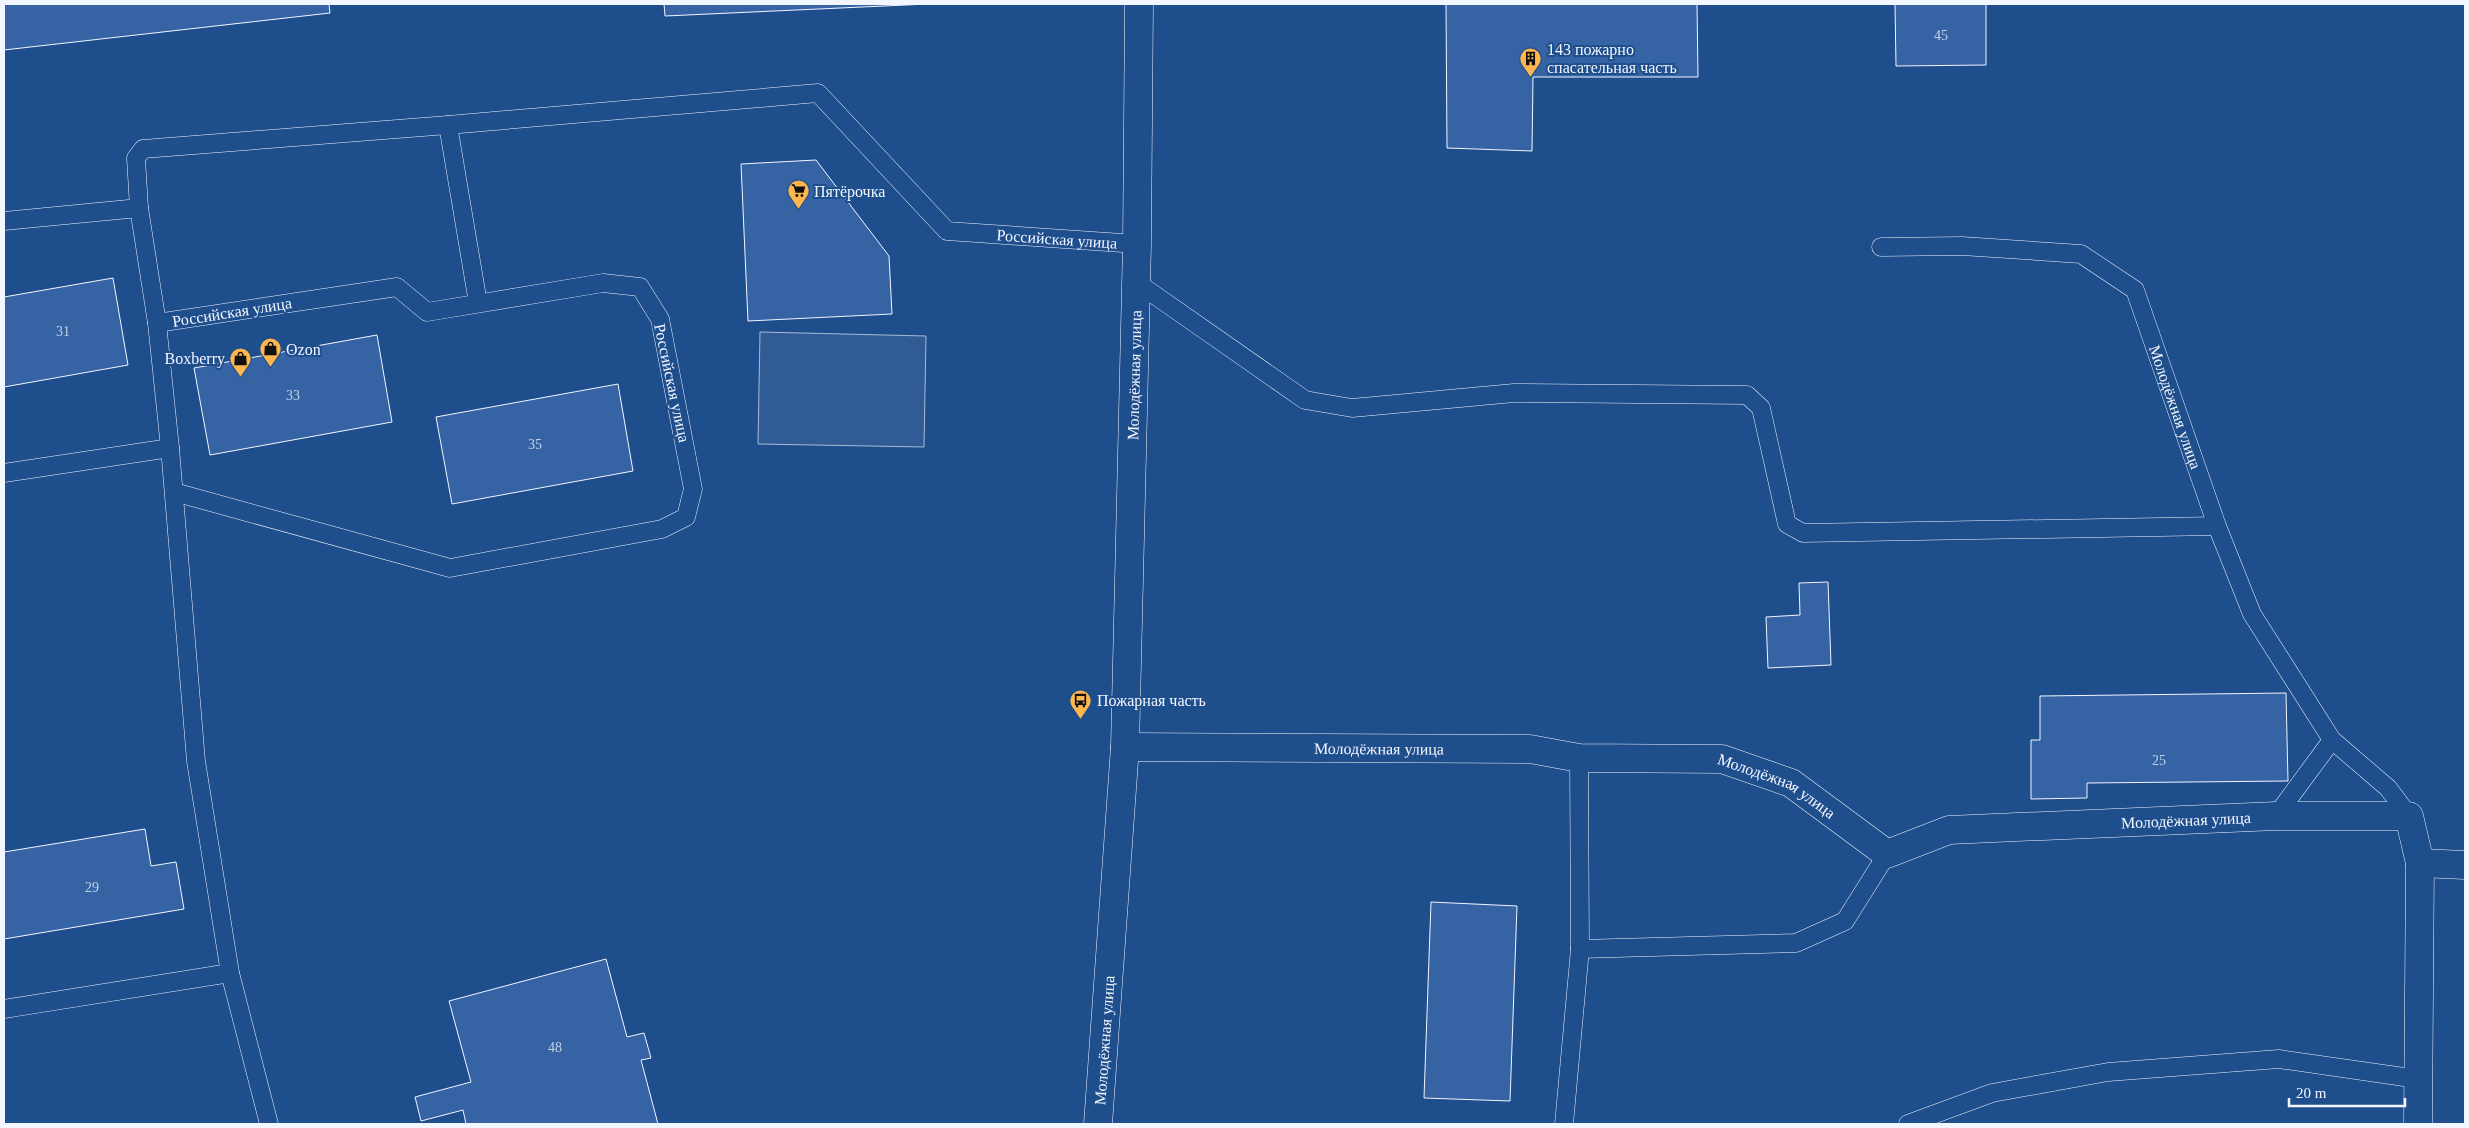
<svg xmlns="http://www.w3.org/2000/svg" width="2469" height="1128" font-family="Georgia,serif">
<style>
.built{fill:#305b95;stroke:#a8bbd7}
.building{fill:#3563a3;stroke:#f2f6ff}
.lines{fill:none;stroke-linecap:round;stroke-linejoin:round}
.service-casing{stroke:#f2f6ff;stroke-width:19}
.minor-casing{stroke:#f2f6ff;stroke-width:29}
.tertiary-casing{stroke:#f2f6ff;stroke-width:29}
.service{stroke:#1f4e8c;stroke-width:18}
.minor{stroke:#1f4e8c;stroke-width:28}
.tertiary{stroke:#1f4e8c;stroke-width:28}
.labels{text-anchor:middle;dominant-baseline:central;stroke-width:4;stroke-linejoin:round;paint-order:stroke}
.number-label{font-size:14px;fill:#c3d1e8}
.poi-label{font-size:16px;fill:#f2f6ff;stroke:#1f4e8c;text-anchor:start}
.street-label{font-size:16px;fill:#f2f6ff;stroke:#1f4e8c}
</style>
<rect width="100%" height="100%" fill="#1f4e8c"/>
<path class="built" d="M760,332L926,336L924,447L758,444Z"/>
<g class="building">
<path d="M4,4H329L330,13L4,50Z"/>
<path d="M664,4H928L665,16Z"/>
<path d="M1446,4H1697L1698,77H1533L1532,151L1447,148Z"/>
<path d="M1895,4H1986V65L1896,66Z"/>
<path d="M816,160L889,256L892,314L748,321L741,164Z"/>
<path d="M113,278L128,365L4,387V297Z"/>
<path d="M377,335L392,422L210,455L194,368Z"/>
<path d="M618,384L633,471L452,504L436,417Z"/>
<path d="M1828,582L1831,665L1768,668L1766,617L1800,615L1799,583Z"/>
<path d="M2286,693L2288,781L2087,783V798L2031,799V740H2040V696Z"/>
<path d="M145,829L151,866L176,862L184,909L4,939V852Z"/>
<path d="M1431,902L1517,906L1510,1101L1424,1098Z"/>
<path d="M606,959L627,1037L644,1033L651,1058L641,1060L658,1124H466L463,1110L421,1121L415,1097L471,1082L449,1001Z"/>
</g>
<g class="lines">
<defs>
<g id="service">
<path d="M448,125L478,303"/>
<path d="M4,221L139,208"/>
<path id="s1" d="M1881,247L1962,246L2081,254L2135,290L2217,526L2252,614L2332,740L2388,788L2409,816"/>
<path d="M1136,282L1305,400L1352,408L1514,393L1747,395L1761,408L1787,524L1803,533L2217,526"/>
<path d="M157,323L170,448L196,761L230,973L269,1124"/>
<path d="M4,473L170,448"/>
<path id="s2" d="M174,492L450,568L662,529L686,517L693,489L660,319L640,287L603,283L427,312L397,287L157,323L139,208L136,158L143,149L448,125L818,93L947,231L1137,244"/>
<path d="M1579,758L1580,949L1796,943L1845,921L1887,854"/>
<path d="M2276,816L2332,740"/>
<path d="M4,1009L230,973"/>
<path d="M1564,1124L1580,949"/>
<path d="M1908,1124L1992,1093L2108,1072L2279,1059L2418,1079"/>
</g>
<g id="minor">
<path id="s3" d="M1125,747L1530,749L1579,758L1722,759L1791,783L1887,854L1949,830L2276,816H2409L2420,863L2418,1124"/>
<path d="M2420,863L2465,865"/>
</g>
<g id="tertiary">
<path id="s4" d="M1098,1124L1125,747L1137,244L1139,4"/>
</g>
</defs>
<use href="#service" class="service-casing"/>
<use href="#minor" class="minor-casing"/>
<use href="#tertiary" class="tertiary-casing"/>
<use href="#service" class="service"/>
<use href="#minor" class="minor"/>
<use href="#tertiary" class="tertiary"/>
</g>
<defs>
<symbol id="building-pin" viewBox="-11 -11 22 30"><path d="M0 17L-7.5 6A9.5 9.5 0 1 1 7.5 6Z" fill="#ffb74d" stroke="#1f4e8c"/><path d="M-4-6H4V6H1V3H-1V6H-4ZM-2.5-4.3h1.7v1.8h-1.7ZM.8-4.3h1.7v1.8H.8ZM-2.5-1h1.7V.8h-1.7ZM.8-1h1.7V.8H.8Z" fill="#111"/></symbol>
<symbol id="supermarket-pin" viewBox="-11 -11 22 30"><path d="M0 17L-7.5 6A9.5 9.5 0 1 1 7.5 6Z" fill="#ffb74d" stroke="#1f4e8c"/><path d="M-6-5.5h2.5l.6 2H6L4.5 2H-2.5L-4.4-4H-6ZM-1.5 3.2a1.3 1.3 0 1 0 .1 0ZM3 3.2a1.3 1.3 0 1 0 .1 0Z" fill="#111"/></symbol>
<symbol id="shop-pin" viewBox="-11 -11 22 30"><path d="M0 17L-7.5 6A9.5 9.5 0 1 1 7.5 6Z" fill="#ffb74d" stroke="#1f4e8c"/><path d="M-5-2.5h2.3a2.7 3.5 0 0 1 5.4 0H5L5.5 6h-11ZM-1.5-2.5h3a1.5 2.3 0 0 0-3 0Z" fill="#111"/></symbol>
<symbol id="bus-pin" viewBox="-11 -11 22 30"><path d="M0 17L-7.5 6A9.5 9.5 0 1 1 7.5 6Z" fill="#ffb74d" stroke="#1f4e8c"/><path d="M-5-6H5V4H4V6H2V4H-2V6H-4V4H-5ZM-3.5-4V0h7V-4ZM-3.5 1.2v1.5H-2V1.2ZM2 1.2v1.5H3.5V1.2Z" fill="#111"/></symbol>
</defs>
<g fill-rule="evenodd">
<use href="#building-pin" x="1518" y="46" width="25" height="34"/>
<use href="#supermarket-pin" x="786" y="178" width="25" height="34"/>
<use href="#shop-pin" x="258" y="336" width="25" height="34"/>
<use href="#shop-pin" x="228" y="346" width="25" height="34"/>
<use href="#bus-pin" x="1068" y="688" width="25" height="34"/>
</g>
<g class="labels">
<g class="number-label">
<text x="1941" y="35">45</text>
<text x="63" y="331">31</text>
<text x="293" y="395">33</text>
<text x="535" y="444">35</text>
<text x="2159" y="760">25</text>
<text x="92" y="887">29</text>
<text x="555" y="1047">48</text>
</g>
<g class="poi-label">
<text x="1547" y="49">143 пожарно<tspan x="1547" dy="18">спасательная часть</tspan></text>
<text x="814" y="191">Пятёрочка</text>
<text x="286" y="349">Ozon</text>
<text x="225" y="358" text-anchor="end">Boxberry</text>
<text x="1097" y="700">Пожарная часть</text>
</g>
<g class="street-label">
<text stroke="none"><textPath href="#s2" startOffset="2420">Российская улица</textPath></text>
<text transform="translate(232 312) rotate(-9)">Российская улица</text>
<text stroke="none"><textPath href="#s4" startOffset="750">Молодёжная улица</textPath></text>
<text transform="translate(672 383) rotate(78)">Российская улица</text>
<text stroke="none"><textPath href="#s1" startOffset="389">Молодёжная улица</textPath></text>
<text stroke="none"><textPath href="#s3" startOffset="254">Молодёжная улица</textPath></text>
<text stroke="none"><textPath href="#s3" startOffset="659">Молодёжная улица</textPath></text>
<text stroke="none"><textPath href="#s3" startOffset="1094">Молодёжная улица</textPath></text>
<text stroke="none"><textPath href="#s4" startOffset="84">Молодёжная улица</textPath></text>
</g>
</g>
<rect width="2469" height="1128" fill="none" stroke="#f2f6ff" stroke-width="10"/>
<path d="M2289 1098v8h116v-8" fill="none" stroke="#f2f6ff" stroke-width="2.5"/>
<text x="2296" y="1098" font-size="15" fill="#f2f6ff" stroke="#1f4e8c" stroke-width="4" paint-order="stroke">20 m</text>
</svg>
